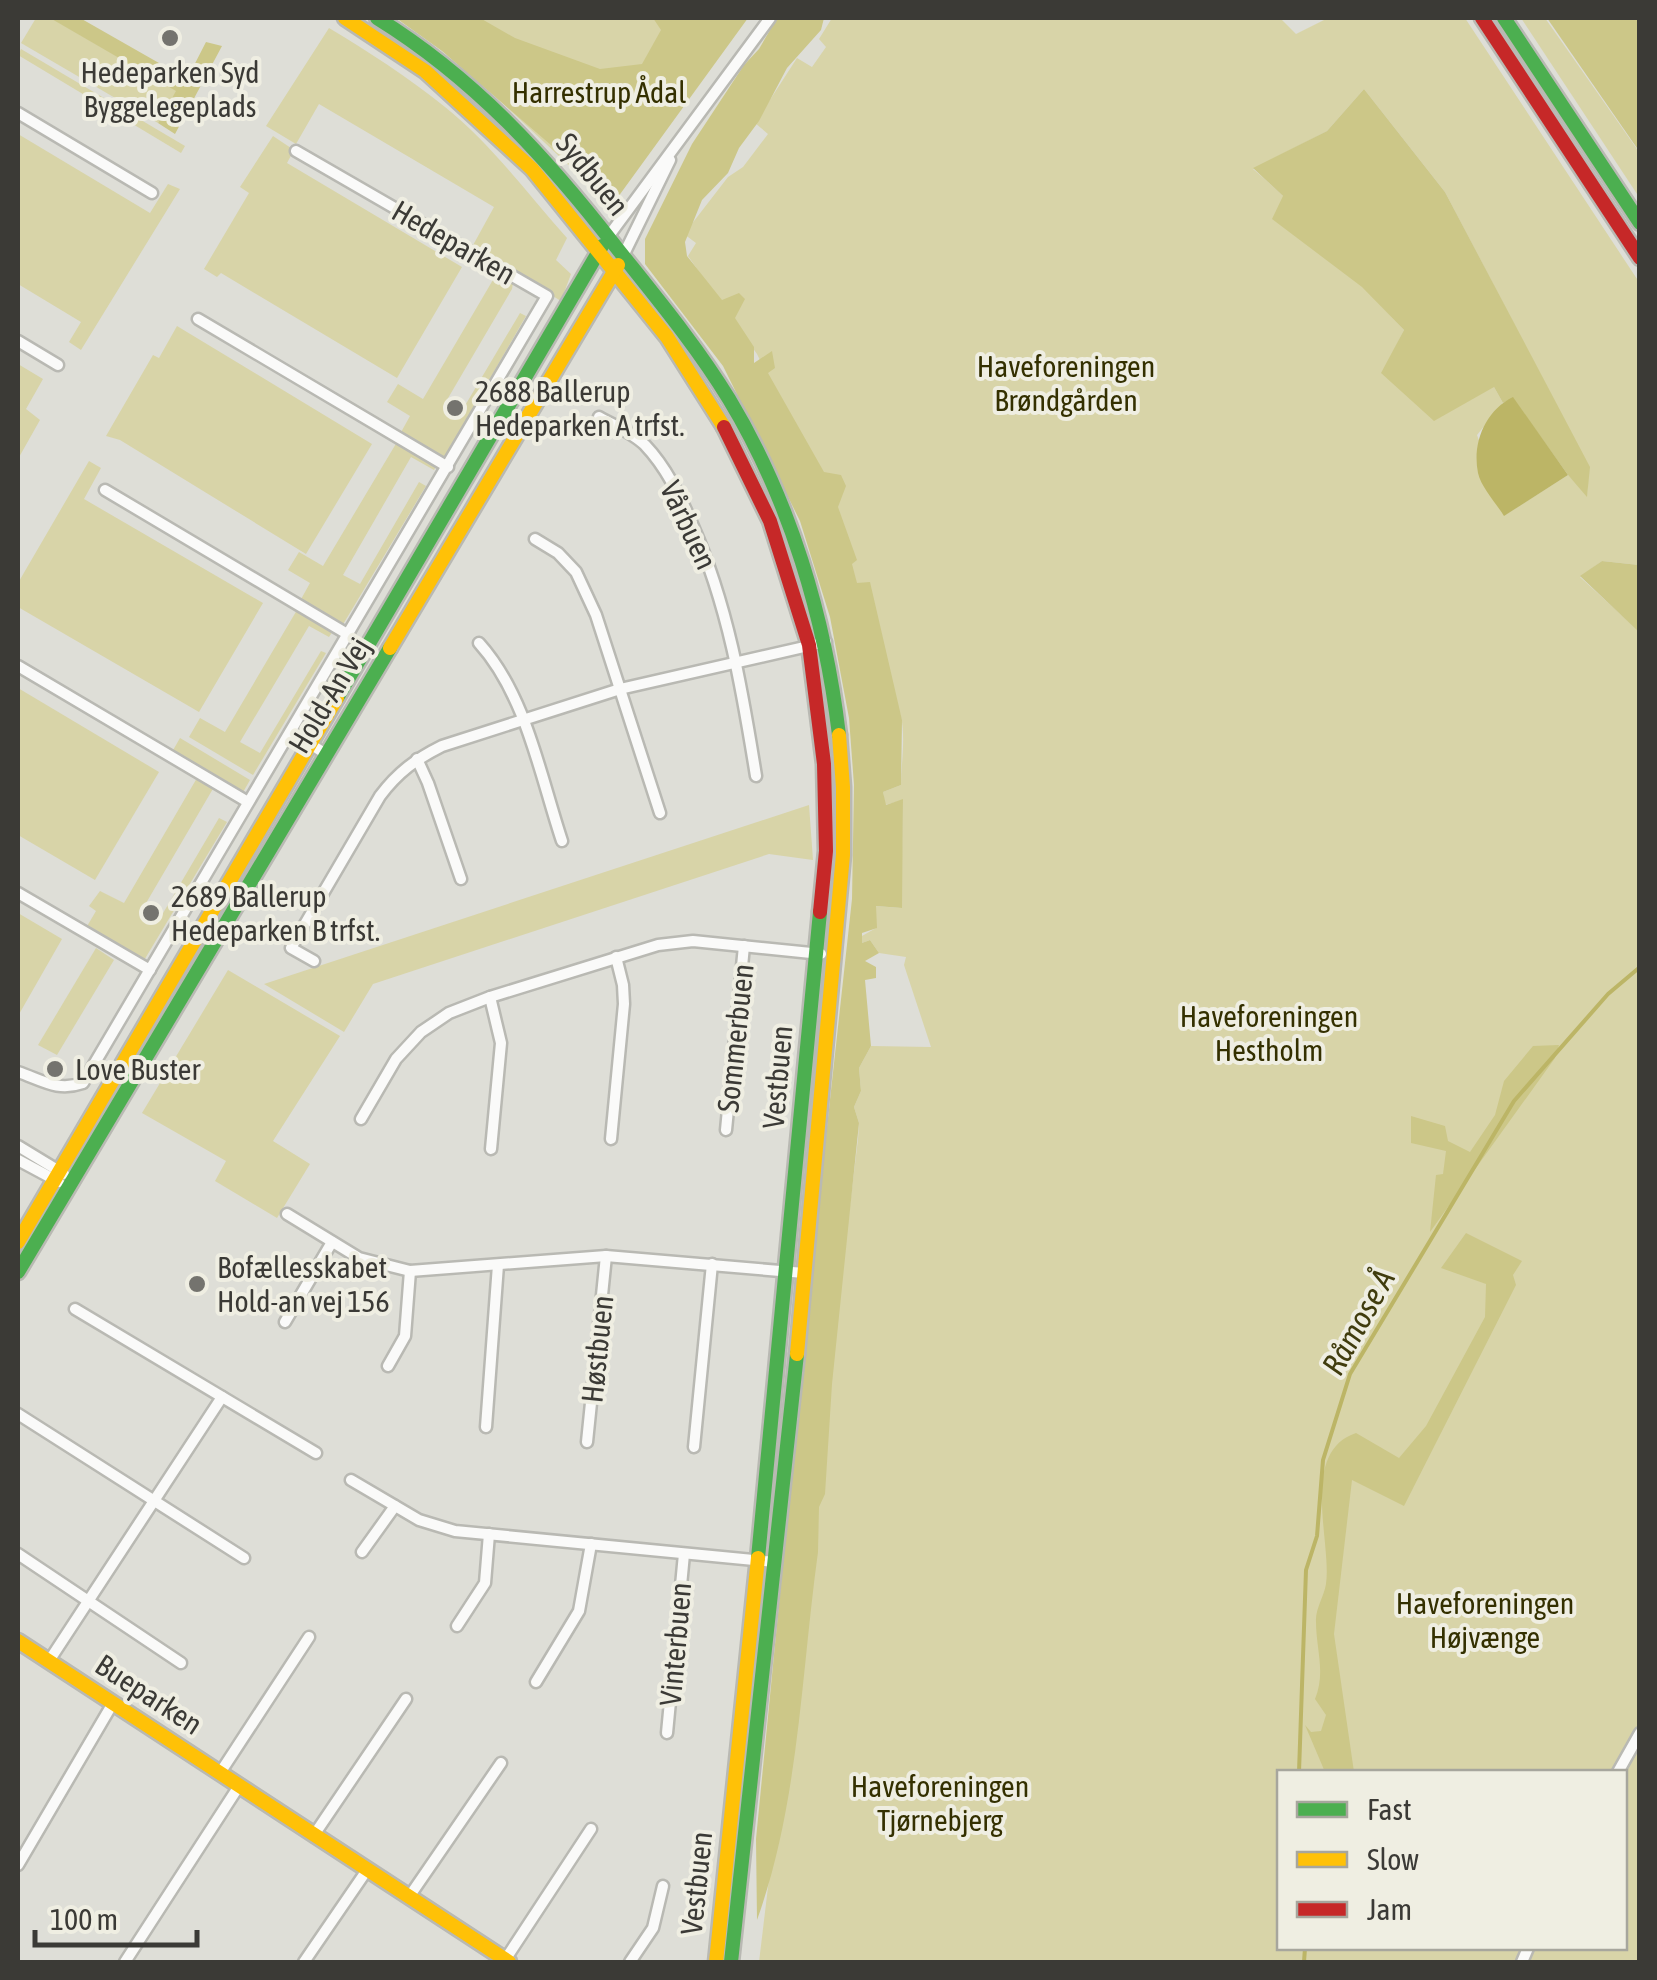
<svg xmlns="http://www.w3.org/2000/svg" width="1657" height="1980" font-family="'Asap Condensed',sans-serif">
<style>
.green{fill:#d8d4a8;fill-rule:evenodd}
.forest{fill:#ccc788}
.water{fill:#bcb566}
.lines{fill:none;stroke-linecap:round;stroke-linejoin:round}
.stream{stroke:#bcb566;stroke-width:4}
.street-casing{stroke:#b9b9b3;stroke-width:15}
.fast-casing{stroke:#b9b9b3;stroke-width:19}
.slow-casing{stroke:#b9b9b3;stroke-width:19}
.jam-casing{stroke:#b9b9b3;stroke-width:19}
.street{stroke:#fafaf9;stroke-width:10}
.fast{stroke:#4caf50;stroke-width:14}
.slow{stroke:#ffc107;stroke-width:14}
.jam{stroke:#c62828;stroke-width:14}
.poi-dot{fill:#74736e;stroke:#efeee2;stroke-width:4}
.labels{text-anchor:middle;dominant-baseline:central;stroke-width:8;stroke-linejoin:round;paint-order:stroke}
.poi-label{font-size:30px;fill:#3b3a36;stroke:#efeee2;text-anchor:start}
.park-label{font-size:30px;fill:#343000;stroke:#efeee2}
.street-label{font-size:30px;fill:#3b3a36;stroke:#efeee2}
.water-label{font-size:32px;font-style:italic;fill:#403c0e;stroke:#efeee2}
</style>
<rect width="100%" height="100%" fill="#deded7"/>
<g class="green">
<path d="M36,18H51L177,91L158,123L21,43Z"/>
<path d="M398,18H740L610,204L428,33Z"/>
<path d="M832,18H1280L1296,34L1328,18H1465L1639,282V565L1602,561L1580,577L1640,632L1639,1962H759L858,1139L859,1123L854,1107L861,1091L859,1068L871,1046L931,1047L904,965L906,957L879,953L870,940L862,943V936L876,928L875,906L901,908L903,800L885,805L883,792L901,785C901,760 909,720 894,701L826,491L757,354L688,256L696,243L684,234L728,177L743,167L768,134L755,123L797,58L812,67L826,47L819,39ZM1364,89L1445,192L1589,467L1587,495L1568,475L1505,515L1477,435L1503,403L1494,387L1382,374L1404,330C1352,278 1310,216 1253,169L1327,131ZM1280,1772H1624V1948H1280Z"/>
<path d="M1521,18H1545L1639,152V197Z"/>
<path d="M329,28C369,52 408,77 445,107C491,144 528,194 567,238L556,260L571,274L561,301L472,247L494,207L319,104L296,144L266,126Z"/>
<path d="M21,49L185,146L181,153L18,55Z"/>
<path d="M18,134L150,213L168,184L180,189L81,350L69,342L81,322L18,284Z"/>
<path d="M273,136L294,150L287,163L462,267L397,378L221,273L217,277L204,269L249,193L240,187Z"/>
<path d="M497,273L513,283L512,289L444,405L460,414L520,313L526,316L443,460L400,434L410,416L387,402L398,384L423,399Z"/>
<path d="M177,326L372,444L306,554L120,440L106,436L153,355L159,358Z"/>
<path d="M18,364L43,379L26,409L40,420L18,459Z"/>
<path d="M397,442L437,465L434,470L411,457L343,575L360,584L419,482L426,486L342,626L300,601L310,583L288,570L299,552L323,566Z"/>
<path d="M89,461L101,468L84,499L263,603L199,712L18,607V583Z"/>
<path d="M297,610L333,631L329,637L309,626L240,742L260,753L321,651L326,653L253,775L189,737L200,718L225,732Z"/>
<path d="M18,688L159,772L95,880L18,835Z"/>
<path d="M180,738L250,780L242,794L172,752Z"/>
<path d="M197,778L214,787L142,910L159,920L219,818L227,822L143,962L86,928L96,911L89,906L100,891L124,903Z"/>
<path d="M809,805L813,860L769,854L373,984L344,1032L264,984Z"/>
<path d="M18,913L62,939L18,1016Z"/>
<path d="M96,948L114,960L57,1055L38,1045Z"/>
<path d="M228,970L340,1036L273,1141L310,1164L277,1218L215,1181L226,1161L142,1113Z"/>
</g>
<g class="forest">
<path d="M50,18H80L187,79L206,42L222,46L175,134L158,123L176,91Z"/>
<path d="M396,18H480L515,38L600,69L642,64L661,30L653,18H748L618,197L597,196L573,164L442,51Z"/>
<path d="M777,18H824L821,30L787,68L759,121L739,148L728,173L702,200L685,242L687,256L722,300L739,293L745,299L735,318L754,347V363L772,351L775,368L768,373L824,472L841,475L846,486L838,507L857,560L852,564L857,583L870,582L902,720L901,785L883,792L886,805L903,799L902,908L876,906L877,928L862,933V943L870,940L879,953L865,961L876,967V978L865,980L871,1046L859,1068L861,1091L854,1107L859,1123L832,1384L825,1494L819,1507L818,1552C801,1675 799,1803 757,1920L756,1839L814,1246L852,899L854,785L849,718L830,617L800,521L723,366L645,264V239L692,144L744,65L759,49Z"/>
<path d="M1547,18H1639V151Z"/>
<path d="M1364,89L1445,192L1590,467L1587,497L1568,475L1513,398L1503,403L1494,387L1434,421L1381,373L1404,330L1362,287L1272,219L1283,196L1253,168L1327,131Z"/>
<path d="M1602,561L1639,565V632L1580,576Z"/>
<path d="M1559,1045L1555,1058L1430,1232L1436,1175L1443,1174L1446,1151L1411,1143V1116L1445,1126L1448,1141L1470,1152L1495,1115L1504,1081L1533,1046Z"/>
<path d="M1466,1233L1522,1261L1513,1275L1516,1285L1404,1506L1352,1480L1334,1634L1354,1772H1325L1305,1725L1311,1732L1321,1731L1326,1715L1315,1699C1326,1672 1316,1649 1316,1622C1315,1609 1324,1597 1326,1584C1332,1542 1299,1452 1356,1433L1399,1458L1426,1426L1485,1317L1486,1284L1441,1268Z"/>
</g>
<path class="water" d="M1513,397L1568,475L1504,516C1496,503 1481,487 1478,473C1472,443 1485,411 1513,397Z"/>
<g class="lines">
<g class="stream">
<path d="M1299,1772L1306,1570L1317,1536L1323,1460L1350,1374L1514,1101L1608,994L1640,967"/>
<path d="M1304,1962L1305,1948"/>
</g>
<defs>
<g id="street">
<path d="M18,113L152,193"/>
<path d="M608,237L770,18"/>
<path d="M623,256L670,160"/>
<path d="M198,319L448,467"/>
<path d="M18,341L58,365"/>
<path d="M599,417C613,425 633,433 645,445C666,467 680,496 692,524C728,605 742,689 756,776"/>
<path d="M105,490L349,635"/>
<path d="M535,539L558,553L576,572L596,615L660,813"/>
<path d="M479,643C526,695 540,775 562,841"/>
<path d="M18,666L248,802"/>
<path d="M291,732L326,754"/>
<path d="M417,759L428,783L461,879"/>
<path d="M18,893L150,970"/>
<path d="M314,961L291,948L380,796C398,772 416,759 442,746L620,689L826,642"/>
<path d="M490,997L501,1043L491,1149"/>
<path d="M18,1072C42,1080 57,1092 83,1083L547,296L296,151"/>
<path d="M361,1119L396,1059L421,1032L449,1013L490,997L658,945L693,941L821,954"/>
<path d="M726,1130L744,946"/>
<path d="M611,1139L624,1004L623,985L616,957"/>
<path d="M18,1146L64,1174"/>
<path d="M18,1160L59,1182"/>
<path d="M287,1214L359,1258L410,1271L606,1256L804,1273"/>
<path d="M75,1309L316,1453"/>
<path d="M285,1322L332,1242"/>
<path d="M388,1366L405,1336L410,1271"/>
<path d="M18,1414L244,1558"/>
<path d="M486,1427L498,1265"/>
<path d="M587,1442L606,1256"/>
<path d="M694,1447L712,1264"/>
<path d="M351,1480L419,1520L455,1531L774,1562"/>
<path d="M362,1552L395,1506"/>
<path d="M18,1554L181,1663"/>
<path d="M457,1626L485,1583L489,1534"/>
<path d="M49,1661L222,1397"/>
<path d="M536,1682L579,1611L591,1544"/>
<path d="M667,1733L684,1554"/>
<path d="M1618,1772L1640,1733"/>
<path d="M220,1773L309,1637"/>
<path d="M314,1835L406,1699"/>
<path d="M18,1865L113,1703"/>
<path d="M409,1897L501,1763"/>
<path d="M505,1960L591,1829"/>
<path d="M125,1962L239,1786"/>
<path d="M304,1962L367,1870"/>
<path d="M630,1962L653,1928L663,1886"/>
<path d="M1522,1962L1528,1948"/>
</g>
<g id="fast">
<path d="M377,18C474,78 547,158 616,247C655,296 696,345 729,399C790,500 825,618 839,735"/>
<path d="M1504,18L1640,223"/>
<path d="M337,698L602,246"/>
<path d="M18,1272L390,648"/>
<path d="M758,1558L820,912"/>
<path d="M731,1962L797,1354"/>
</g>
<g id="slow">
<path d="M345,18L425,71L532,169L667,337L724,427"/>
<path d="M390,648L618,265"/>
<path d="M18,1242L337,698"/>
<path d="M797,1354L843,855V787L839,735"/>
<path d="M18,1641L509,1962"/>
<path d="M716,1962L758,1558"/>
</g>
<g id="jam">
<path d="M1482,18L1640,258"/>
<path d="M724,427L770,521L809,645L824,764L826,851L820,912"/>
</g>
</defs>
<use href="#street" class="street-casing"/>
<use href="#fast" class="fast-casing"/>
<use href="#slow" class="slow-casing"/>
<use href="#jam" class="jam-casing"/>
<use href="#street" class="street"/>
<use href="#fast" class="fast"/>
<use href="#slow" class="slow"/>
<use href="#jam" class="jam"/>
</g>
<g class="poi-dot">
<circle cx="170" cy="38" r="10"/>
<circle cx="455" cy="408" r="10"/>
<circle cx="151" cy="913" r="10"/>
<circle cx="55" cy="1069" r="10"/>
<circle cx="197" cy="1284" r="10"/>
</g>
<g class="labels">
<g class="poi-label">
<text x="170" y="72" text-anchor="middle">Hedeparken Syd<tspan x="170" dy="34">Byggelegeplads</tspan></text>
<text x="475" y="391">2688 Ballerup<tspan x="475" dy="34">Hedeparken A trfst.</tspan></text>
<text x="171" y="896">2689 Ballerup<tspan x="171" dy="34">Hedeparken B trfst.</tspan></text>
<text x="75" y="1069">Love Buster</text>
<text x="217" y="1267">Bofællesskabet<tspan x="217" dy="34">Hold-an vej 156</tspan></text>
</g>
<g class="park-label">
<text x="599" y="92">Harrestrup Ådal</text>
<text x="1066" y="366">Haveforeningen<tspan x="1066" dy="34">Brøndgården</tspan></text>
<text x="1269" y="1016">Haveforeningen<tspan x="1269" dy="34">Hestholm</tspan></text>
<text x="1485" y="1603">Haveforeningen<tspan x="1485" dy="34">Højvænge</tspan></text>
<text x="940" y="1786">Haveforeningen<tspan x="940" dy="34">Tjørnebjerg</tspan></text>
</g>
<g class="street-label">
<text transform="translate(593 174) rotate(51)">Sydbuen</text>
<text transform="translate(454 242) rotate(30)">Hedeparken</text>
<text transform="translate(689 525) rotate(65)">Vårbuen</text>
<text transform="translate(329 695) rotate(-59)">Hold-An Vej</text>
<text transform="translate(735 1038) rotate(-84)">Sommerbuen</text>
<text transform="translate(777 1077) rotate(-85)">Vestbuen</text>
<text transform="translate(597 1349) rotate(-84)">Høstbuen</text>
<text transform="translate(675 1644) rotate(-85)">Vinterbuen</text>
<text transform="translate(149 1694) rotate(33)">Bueparken</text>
<text transform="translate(696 1883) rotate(-84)">Vestbuen</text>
</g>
<g class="water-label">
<text transform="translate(1358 1322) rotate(-61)">Råmose Å</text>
</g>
</g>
<rect width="1657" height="1980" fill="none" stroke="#3b3a36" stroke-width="40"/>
<rect x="1277" y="1770" width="350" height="180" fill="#efeee2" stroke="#a7a69d" stroke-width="2.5"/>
<rect x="1297" y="1802" width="50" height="15" fill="#4caf50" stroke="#a7a69d" stroke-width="2.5"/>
<text x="1367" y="1820" font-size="30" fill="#3b3a36">Fast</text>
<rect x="1297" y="1852" width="50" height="15" fill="#ffc107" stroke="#a7a69d" stroke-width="2.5"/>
<text x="1367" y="1870" font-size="30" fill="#3b3a36">Slow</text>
<rect x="1297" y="1902" width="50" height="15" fill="#c62828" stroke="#a7a69d" stroke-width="2.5"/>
<text x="1367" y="1920" font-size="30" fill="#3b3a36">Jam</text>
<path d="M35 1930v15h162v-15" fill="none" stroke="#3b3a36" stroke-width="5"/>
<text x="50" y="1930" font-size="30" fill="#3b3a36" stroke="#efeee2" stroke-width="8" paint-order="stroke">100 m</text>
</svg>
